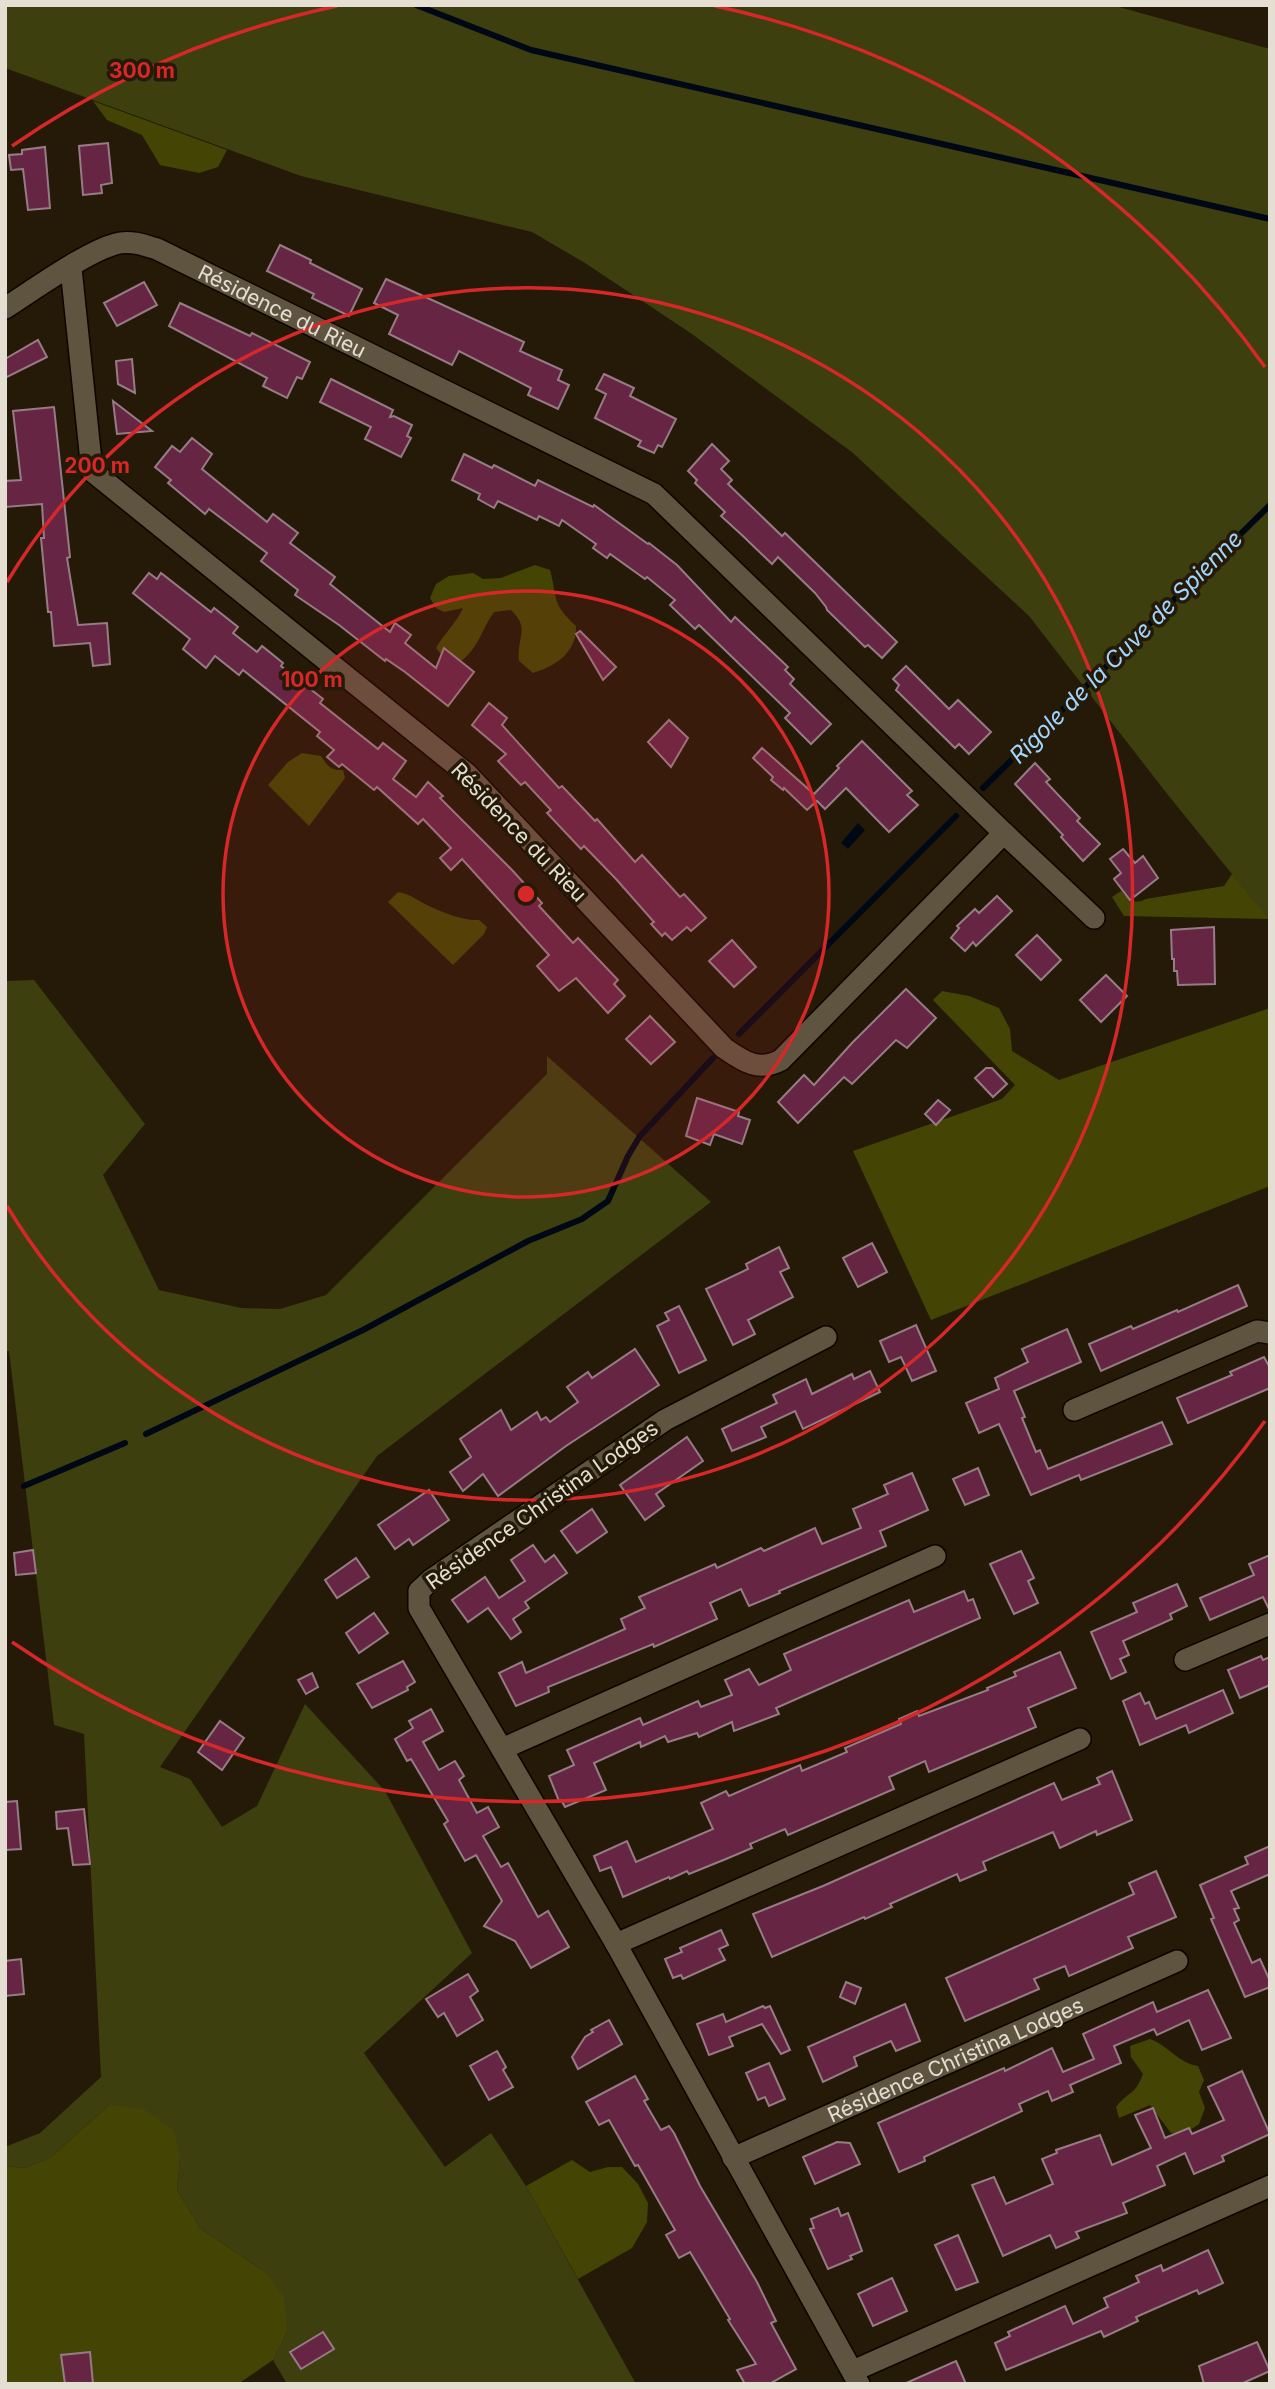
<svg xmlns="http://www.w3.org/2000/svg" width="1275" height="2389" font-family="Inter,sans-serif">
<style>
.green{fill:#3d3f0f}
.forest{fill:#444504}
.water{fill:#000816}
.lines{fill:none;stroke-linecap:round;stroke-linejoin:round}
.stream{stroke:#000816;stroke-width:6}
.building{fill:#672544;stroke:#967c85;stroke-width:2}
.minor-casing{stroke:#0d0500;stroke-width:24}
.minor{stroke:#5f543f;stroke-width:21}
.ring{fill:none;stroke:#d62828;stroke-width:3.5}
.labels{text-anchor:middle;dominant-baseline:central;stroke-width:7;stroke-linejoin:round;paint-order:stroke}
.street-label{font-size:21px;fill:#e5ded2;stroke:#241a07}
.water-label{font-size:23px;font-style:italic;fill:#a3d6ff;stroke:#241a07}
.centre{fill:#d62828;stroke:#241a07;stroke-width:3.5}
.ring-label{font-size:21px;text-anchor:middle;font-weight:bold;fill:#d62828;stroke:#241a07;stroke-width:7;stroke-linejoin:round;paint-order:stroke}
</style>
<rect width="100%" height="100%" fill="#241a07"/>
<g class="green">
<path d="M5,5H1112L1270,49V921L1168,795L1029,616L853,453L692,334L585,263L532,232L301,176L5,68Z"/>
<path d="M34,980L145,1124L103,1175L159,1290L241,1308L280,1309L326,1295L547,1074V1056L711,1202L377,1456L160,1767L190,1779L222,1827L257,1806L305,1704L385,1791L472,1953L364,2053L445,2167L491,2133L526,2186L636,2384H287L273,2360L287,2332L268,2274L200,2228L177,2190L180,2158L109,2105L50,2158L24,2168L5,2166V2147L40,2133L101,2077L84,1734L54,1725L9,1351H5V981Z"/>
</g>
<g class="forest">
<path d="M93,101L227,150L218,167L199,173L160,165L142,135L107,120Z"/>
<path d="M535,565L550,570C558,600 551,603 576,626C577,652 556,666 533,673L519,661C516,638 531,629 511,610L494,612C481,630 478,651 457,664L445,659L436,648C444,634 457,622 463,608L444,612L436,608L430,598L436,584L449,576L473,573L483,579L501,578Z"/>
<path d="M302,753L321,756C327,765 330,771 343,770L345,778L309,826L268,785L288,762Z"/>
<path d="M1232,874L1269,919L1124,916L1112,897L1121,891C1130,900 1134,905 1146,899L1224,886Z"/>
<path d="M398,892C411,894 418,901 429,906C444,913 463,921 479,920L487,927L484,934L453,965L388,902Z"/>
<path d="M942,991L969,996L999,1008L1010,1029L1012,1051L1059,1080L1270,1008V1186L931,1320L853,1151L1002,1099L1015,1085L933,1000Z"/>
<path d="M1150,2039C1169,2046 1178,2063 1198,2066L1204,2080L1199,2092L1205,2108L1199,2124L1187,2132L1171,2133L1150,2105L1119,2118L1116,2107C1128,2091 1135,2096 1143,2074L1131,2057L1130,2046Z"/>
<path d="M109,2105L144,2109L175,2132L180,2158L177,2190L200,2228L268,2274L284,2297L287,2332L273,2360L238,2384H5V2166L24,2168L50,2158Z"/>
<path d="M572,2160L590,2172L608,2167H622L638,2184L648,2203L647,2222L632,2248L578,2279L526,2186Z"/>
</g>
<path class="water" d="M858,823L865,830L848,849L841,843Z"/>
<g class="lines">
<g class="stream">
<path d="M416,5L531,50L1270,219"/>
<path d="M983,788L1270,505"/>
<path d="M739,1034L956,816"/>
<path d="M146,1434L363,1330L528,1241L582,1219L608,1201L628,1156L640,1136L713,1058"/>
<path d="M24,1486L125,1443"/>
</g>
</g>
<g class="building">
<path d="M108,143L112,183L101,185L102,193L83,195L79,146Z"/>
<path d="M45,147L50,208L28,210L23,169L11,170L9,155L22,154V150Z"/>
<path d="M280,245L311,260L310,263L362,289L349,316L312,298L314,294L267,271Z"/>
<path d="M386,279L524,342L520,351L562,370L558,380L569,385L558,409L528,395L531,388L459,351L452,365L389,334L398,315L374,303Z"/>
<path d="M144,282L157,305L117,326L104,303Z"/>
<path d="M180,303L250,336L252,333L310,362L302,379L297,377L287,398L263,386L267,378L169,326Z"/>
<path d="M38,340L47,357L5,378V359Z"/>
<path d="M132,359L135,393L118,384L116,361Z"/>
<path d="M604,374L634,388L630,396L676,419L662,447L658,445L654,453L638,446L641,441L595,418L606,394L596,389Z"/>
<path d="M331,379L393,410L390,417L394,416L412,425L407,436L411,438L401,457L365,439L371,427L320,402Z"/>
<path d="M113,401L152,431L117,434Z"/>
<path d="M54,407L70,557L67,558L78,625L107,623L110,664L93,666L90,643L54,646L51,612H48L41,538H44L42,504L5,507V481L21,480L13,411Z"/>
<path d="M192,438L212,454L202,469L267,522L273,514L298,533L290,543L335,577L330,584L390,632L395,623L411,635L405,643L436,668L444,648L474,672L448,706L405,672L386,659L385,661L339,625L295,595L298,590L261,561L267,553L209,509L205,514L168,483L171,480L155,467L172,446L180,452Z"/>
<path d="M712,444L729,461L721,469L732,480L728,484L782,536L785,533L897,642L882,658L868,645L865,647L827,610L826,607L815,593L778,557L772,564L744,537L721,516L725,512L695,483L697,480L688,471Z"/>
<path d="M464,454L492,468L494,465L535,486L538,480L593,507L594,505L648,544L649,543L677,565L731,622L735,617L788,667L785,670L794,679L790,684L831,724L811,744L785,718L790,713L699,625L695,629L670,605L675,600L647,577L645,579L610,554L607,558L593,548L596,544L562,520L559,526L539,516L537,520L498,501L494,508L478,499L480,494L452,480Z"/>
<path d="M149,573L157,579L161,573L211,612L214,608L238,627L233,633L257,652L262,646L283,663L281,666L323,699L320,703L378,749L383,743L406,761L393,779L416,797L428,782L443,796L440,798L512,870L542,903L539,906L573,943L578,938L618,980L614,984L625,996L608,1013L576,978L559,991L537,966L549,955L462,859L451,870L440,858L451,848L423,819L418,824L377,787L374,790L342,764L339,767L327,757L334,750L317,736L320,732L243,670L239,675L215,656L206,668L183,649L190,639L133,593Z"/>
<path d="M580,631L616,667L603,680L576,634Z"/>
<path d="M906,666L949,709L958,700L991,732L969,754L959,744L955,748L896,690L899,685L893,679Z"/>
<path d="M489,703L507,718L502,725L559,788L562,786L595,821L597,819L635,862L642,855L680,897L684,894L706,918L691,931L687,927L672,940L665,933L662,936L651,924L654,922L616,879L584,846L581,849L547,813L551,810L525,782L521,785L498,761L506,754L472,725Z"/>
<path d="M669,720L688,738L671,767L648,742Z"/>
<path d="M862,741L912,791L907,795L918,805L889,832L846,788L825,809L817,801L807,810L784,788L783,790L771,780L773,777L753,758L762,748L814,794L839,768L837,766Z"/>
<path d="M1035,763L1050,779L1046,782L1080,818L1077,821L1100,844L1083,861L1061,837L1063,835L1015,784Z"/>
<path d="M1123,849L1135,863L1143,856L1158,878L1130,900L1114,879L1121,873L1110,859Z"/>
<path d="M997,896L1012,911L976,946L973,942L965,951L951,938L959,928L957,926L975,909L979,913Z"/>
<path d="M1214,927L1215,984L1178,985L1177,971H1174V959H1172L1171,930Z"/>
<path d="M1037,935L1061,960L1041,980L1016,955Z"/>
<path d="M732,940L756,967L734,987L709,961Z"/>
<path d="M1106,975L1127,996L1101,1022L1080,1000Z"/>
<path d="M906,989L936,1018L907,1048L896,1040L852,1084L844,1077L798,1123L778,1102L804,1075L814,1085L852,1043Z"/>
<path d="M650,1016L675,1042L651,1064L626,1039Z"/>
<path d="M986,1068H992L1007,1084L993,1097L975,1078Z"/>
<path d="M697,1098L739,1112L738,1116L750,1120L742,1144L714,1134L710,1145L686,1136Z"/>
<path d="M938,1100L950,1110L936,1125L925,1114Z"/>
<path d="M872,1243L887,1272L858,1287L843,1258Z"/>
<path d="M779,1247L789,1268L780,1272L793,1297L748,1320L755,1334L733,1345L706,1289L748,1269L746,1264Z"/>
<path d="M1238,1285L1247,1306L1101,1371L1089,1344L1131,1326L1133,1329L1177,1310L1178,1312Z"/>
<path d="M679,1306L706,1360L679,1373L657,1326L669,1320L665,1313Z"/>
<path d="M916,1325L936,1371L912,1381L901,1357L889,1362L880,1341Z"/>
<path d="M1067,1329L1081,1362L1014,1391L1025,1417L1022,1418L1036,1452L1040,1450L1048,1469L1162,1422L1172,1444L1081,1480L1079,1475L1031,1495L999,1424L979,1433L966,1403L999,1389L995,1378L1028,1362L1022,1349Z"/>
<path d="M635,1349L659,1385L566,1446L498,1496L483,1474L463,1491L450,1472L471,1457L460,1439L501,1410L511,1430L537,1412L541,1420L546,1417L550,1422L578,1402L567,1387L588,1372L592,1378Z"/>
<path d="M1264,1357L1270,1368V1388L1188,1423L1177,1398L1232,1375L1230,1372Z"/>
<path d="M870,1371L880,1392L803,1429L795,1411L761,1427L766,1437L732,1451L722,1429L777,1403L773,1395L806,1379L812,1394L852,1374L854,1379Z"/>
<path d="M687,1437L703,1461L656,1494L664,1506L645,1520L620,1485Z"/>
<path d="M978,1468L989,1495L965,1505L953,1479Z"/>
<path d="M912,1473L928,1510L880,1531L886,1546L779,1591L780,1593L749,1606L741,1589L710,1603L717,1619L654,1647L653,1644L548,1687L549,1692L516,1706L499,1673L522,1662L526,1673L625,1629L621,1619L645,1608L639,1597L715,1564L717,1568L761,1548L764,1551L815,1528L822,1544L861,1528L853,1509L888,1494L884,1485Z"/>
<path d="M429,1490L449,1520L413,1545L409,1539L395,1549L378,1525Z"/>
<path d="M592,1509L607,1532L577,1553L561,1531Z"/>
<path d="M533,1545L545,1562L554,1555L567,1573L525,1602L529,1608L513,1619L521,1632L511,1639L488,1608L468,1622L452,1600L485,1577L499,1598L525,1581L511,1560Z"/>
<path d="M33,1550L36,1573L16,1575L14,1553Z"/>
<path d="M1021,1551L1034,1578L1028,1581L1038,1603L1014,1614L990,1564Z"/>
<path d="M1270,1555V1611L1263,1597L1210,1620L1200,1598L1254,1575L1249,1564Z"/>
<path d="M356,1558L369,1577L337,1598L325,1580Z"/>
<path d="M1177,1584L1187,1606L1170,1614L1172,1619L1123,1641L1129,1655L1120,1659L1126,1672L1111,1679L1091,1632L1137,1612L1133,1603Z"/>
<path d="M964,1591L968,1601L973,1599L980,1618L776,1708L779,1714L734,1731L732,1722L699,1737L697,1733L668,1742L665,1736L641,1747L640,1742L594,1763L606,1790L565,1807L561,1800L559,1801L549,1776L574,1765L567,1750L640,1718L643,1725L698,1701L701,1707L732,1695L725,1680L749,1669L759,1685L791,1670L784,1654L909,1600L914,1612Z"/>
<path d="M374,1613L388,1633L359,1653L346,1633Z"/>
<path d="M1060,1652L1076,1688L1028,1708L1036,1727L929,1772L925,1761L889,1777L894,1789L788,1835L785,1829L750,1844L752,1848L726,1859L689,1874L687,1871L670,1879L669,1877L623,1897L611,1867L600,1871L594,1856L627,1841L636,1862L713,1829L701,1803L726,1791L729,1796L800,1765L802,1771L847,1752L845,1748L901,1724L899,1719L917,1711L919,1716L988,1690L987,1688L1016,1676L1014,1672Z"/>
<path d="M1261,1656L1263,1660L1270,1657V1685L1240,1698L1228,1670Z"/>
<path d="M403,1661L415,1682L407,1687L408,1690L372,1708L357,1684Z"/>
<path d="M312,1673L318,1687L306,1694L298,1680Z"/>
<path d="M1223,1690L1233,1713L1189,1733L1186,1725L1140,1745L1123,1701L1140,1693L1145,1704L1149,1702L1156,1719Z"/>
<path d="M431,1709L443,1731L423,1742L439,1770L455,1761L464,1776L459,1780L477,1813L488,1807L499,1827L483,1836L501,1867L508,1863L538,1917L548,1911L569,1947L531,1968L515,1941L484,1926L502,1901L476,1855L465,1861L444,1824L448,1821L411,1759L407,1761L395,1739L413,1728L409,1721Z"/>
<path d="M220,1721L244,1738L222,1770L198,1752Z"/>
<path d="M1112,1771L1132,1820L1097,1835L1096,1831L1060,1848L1053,1832L983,1862L986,1870L960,1881L957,1874L890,1904L892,1907L865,1919L864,1917L772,1957L753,1914L823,1886L1054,1783L1062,1800L1100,1784L1097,1778Z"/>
<path d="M17,1801L21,1849L5,1850V1802Z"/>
<path d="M84,1809L90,1864L73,1865L68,1828L57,1829L56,1812Z"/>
<path d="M1270,1846V1874L1231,1891L1239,1908L1234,1909L1239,1920L1234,1923L1252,1963L1260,1959L1270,1981V1987L1245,1997L1211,1919L1214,1918L1200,1885L1248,1864L1245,1857Z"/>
<path d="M1156,1871L1176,1917L1128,1937L1133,1948L1069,1976L1065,1966L1034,1979L1039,1989L965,2021L946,1978L1134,1894L1129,1883Z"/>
<path d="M721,1930L728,1945L719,1949L725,1960L683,1979L681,1975L673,1978L665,1959L682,1952L680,1948Z"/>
<path d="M21,1959L24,1994L5,1996V1961Z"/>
<path d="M468,1974L478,1991L470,1997L483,2020L457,2036L444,2013L438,2017L426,1999Z"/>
<path d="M846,1982L861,1988L855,2004L840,1997Z"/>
<path d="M1208,1990L1231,2038L1202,2050L1189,2020L1157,2035L1154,2029L1114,2046L1121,2063L1070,2085L1073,2092L1052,2101L1048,2091L1019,2104L1022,2111L924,2157L925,2161L899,2172L878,2123L1004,2068L1005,2071L1052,2048L1063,2072L1094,2059L1083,2034L1153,2002L1157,2012Z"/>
<path d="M905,2004L920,2041L896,2051L891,2041L854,2057L857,2066L823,2082L808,2047Z"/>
<path d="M763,2006L765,2008L770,2006L790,2050L781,2054L762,2024L729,2037L733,2046L709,2055L697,2024L723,2014L726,2022Z"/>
<path d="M609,2020L622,2044L578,2069L572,2057L585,2037L593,2032L591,2030Z"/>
<path d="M497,2051L506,2067L503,2070L513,2087L489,2100L470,2066Z"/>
<path d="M769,2063L785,2099L769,2106L765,2097L758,2100L746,2073Z"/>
<path d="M1242,2071L1270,2134L1222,2156L1224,2161L1194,2174L1185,2153L1157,2166L1165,2185L1123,2203L1127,2213L1076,2232L1079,2238L1056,2248L1050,2235L1003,2256L972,2185L994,2177L1006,2204L1053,2184L1042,2159L1057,2153L1056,2150L1100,2135L1112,2165L1151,2148L1135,2115L1153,2108L1165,2138L1189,2128L1192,2134L1224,2120L1208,2087Z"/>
<path d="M635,2076L648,2099L644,2101L661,2130L669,2126L674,2133L700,2186L757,2282L776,2321L771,2323L796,2369L769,2384H745L737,2370L756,2364L728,2320L730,2319L690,2252L679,2258L666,2235L675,2230L638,2165L635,2166L609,2120L599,2125L586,2102Z"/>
<path d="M837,2142L850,2143L860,2164L815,2184L803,2157Z"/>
<path d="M838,2208L841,2216L848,2213L862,2251L850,2256L852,2259L828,2269L810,2229L814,2228L811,2219Z"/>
<path d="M958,2235L978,2282L956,2290L935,2245Z"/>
<path d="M1208,2250L1223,2283L1199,2294L1197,2290L1136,2317L1138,2321L1104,2337L1101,2331L1006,2370L995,2343L1010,2336L1008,2332L1065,2306L1073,2324L1108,2307L1104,2298L1139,2282L1136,2276L1161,2265L1163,2271Z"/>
<path d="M892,2278L907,2311L873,2326L858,2294Z"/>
<path d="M323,2332L334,2349L301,2369L290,2352Z"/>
<path d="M1257,2342L1270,2371L1241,2384H1204L1199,2366Z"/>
<path d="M90,2352L93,2384H65L61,2355Z"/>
<path d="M956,2361L966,2384H904Z"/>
</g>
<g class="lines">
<defs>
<g id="minor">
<path id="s1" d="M5,308C32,291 91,248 120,243C133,241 144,245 157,249L654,494L1004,833L781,1060C759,1072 744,1062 724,1048L467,774L92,471L71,268"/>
<path d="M1004,833L1094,918"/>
<path d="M826,1337L665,1420L431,1580L419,1591V1608L616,1944L859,2384"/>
<path d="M1074,1410L1257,1331L1270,1333"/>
<path d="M1185,1660L1270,1624"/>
<path d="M502,1749L935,1556"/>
<path d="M616,1944L1080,1739"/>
<path id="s2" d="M733,2158L1177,1961"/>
<path d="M853,2371L1270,2186"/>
</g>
</defs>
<use href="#minor" class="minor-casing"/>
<use href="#minor" class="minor"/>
</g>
<circle cx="526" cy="894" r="303" fill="#d62828" fill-opacity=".12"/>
<g class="ring">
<circle cx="526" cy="894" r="303"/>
<path d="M7 582A606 606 0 1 1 7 1206"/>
<path d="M1265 1421A908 908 0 0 1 12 1642M12 146A908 908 0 0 1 337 6M715 6A908 908 0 0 1 1265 367"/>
</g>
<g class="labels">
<g class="street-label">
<text stroke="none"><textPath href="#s1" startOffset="310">Résidence du Rieu</textPath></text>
<text transform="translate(519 832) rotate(46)">Résidence du Rieu</text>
<text transform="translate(542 1505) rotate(-35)">Résidence Christina Lodges</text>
<text stroke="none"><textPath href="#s2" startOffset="243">Résidence Christina Lodges</textPath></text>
</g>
<g class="water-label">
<text transform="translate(1126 647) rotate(-45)">Rigole de la Cuve de Spienne</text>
</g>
</g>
<circle cx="526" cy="894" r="10" class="centre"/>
<g class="ring-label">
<text x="142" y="78">300 m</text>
<text x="97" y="473">200 m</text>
<text x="312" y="687">100 m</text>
</g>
<rect width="1275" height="2389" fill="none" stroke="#e5ded2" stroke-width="14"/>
</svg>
